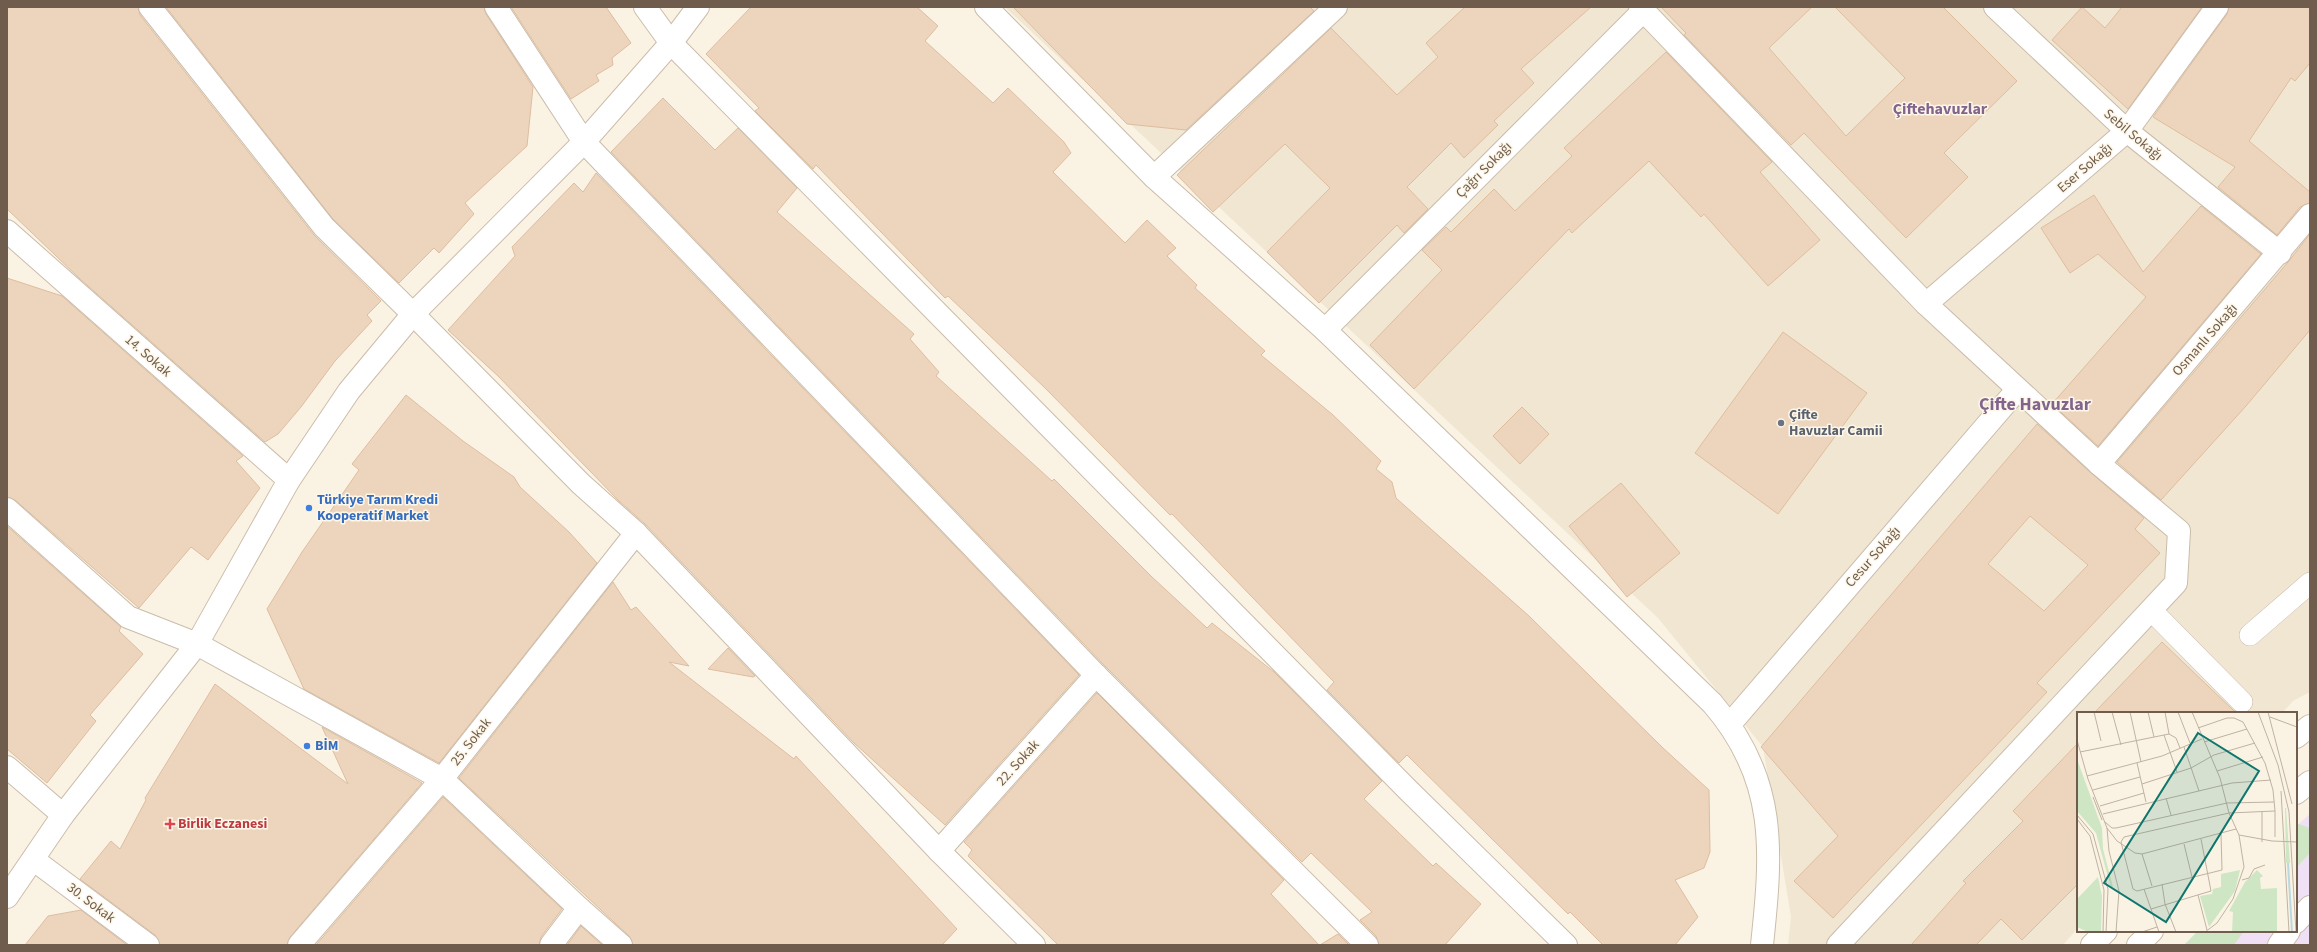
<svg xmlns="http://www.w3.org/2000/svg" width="2317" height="952" font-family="'Source Sans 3',sans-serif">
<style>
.residential{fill:#f1e6d2}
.education{fill:#f0e0f6}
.green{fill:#cee6c3}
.building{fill:#edd5bd;stroke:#debd9f;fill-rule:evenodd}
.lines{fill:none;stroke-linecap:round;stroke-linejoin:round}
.service-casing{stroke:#cabcab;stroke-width:22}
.minor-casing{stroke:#cabcab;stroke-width:24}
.tertiary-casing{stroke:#cabcab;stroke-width:24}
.secondary-casing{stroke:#cdbcaa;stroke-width:24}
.service{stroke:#fff;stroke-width:21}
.minor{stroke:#fff;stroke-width:22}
.tertiary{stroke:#fff;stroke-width:22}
.secondary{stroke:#fff;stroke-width:22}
.worship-dot{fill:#6b7280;stroke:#fdf7e9;stroke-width:1.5}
.shop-dot{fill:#3f7fe0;stroke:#fdf7e9;stroke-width:1.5}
.health-dot{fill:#e0444e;stroke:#fdf7e9;stroke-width:1.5}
.labels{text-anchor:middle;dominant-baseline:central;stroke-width:3;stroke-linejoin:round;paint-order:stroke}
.street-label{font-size:14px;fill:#705c4c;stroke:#fdf7e9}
.worship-label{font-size:14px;font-weight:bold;fill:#5b616d;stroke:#fdf7e9;text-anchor:start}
.shop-label{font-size:14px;font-weight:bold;fill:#366cbe;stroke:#fdf7e9;text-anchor:start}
.health-label{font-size:14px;font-weight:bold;fill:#be3a42;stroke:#fdf7e9;text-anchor:start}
.quarter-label{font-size:16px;font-weight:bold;fill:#82648c;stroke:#fdf7e9}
.district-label{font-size:18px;font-weight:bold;fill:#82648c;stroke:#fdf7e9}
.inset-river{fill:none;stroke:#bad8e1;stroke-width:2}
.inset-road{fill:none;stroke:#bfb2a2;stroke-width:1}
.view{fill:#0f766e;fill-opacity:0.15;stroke:#0f766e;stroke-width:2}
.inset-edge{fill:none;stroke:#705c4c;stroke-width:2}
</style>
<rect width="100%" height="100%" fill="#faf3e3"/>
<path class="residential" d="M1005,7H2310V692L2293,701L2282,713H2078V928L2063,945H1788L1791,917L1763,747L1658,618Z"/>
<path class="education" d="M2310,814V945H2184L2198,931H2296V826Z"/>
<g class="green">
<path d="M2299,824L2310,828V853L2296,868V826Z"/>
<path d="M2198,931H2244L2234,945H2184Z"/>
</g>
<g class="building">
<path d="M7,7H138L140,15L314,235L381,301L367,315L372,321L335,361L301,407L278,434L265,442L79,278L7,209Z"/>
<path d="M166,7H484L486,14L533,87L527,146L465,203L474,214L439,253L434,248L399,283L333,219Z"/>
<path d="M511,7H606L631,43L612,58L613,65L596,75L599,81L571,99Z"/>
<path d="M751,7H917L938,26L925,41L993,103L1008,88L1064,142L1071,153L1053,172L1125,243L1147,220L1176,248L1167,256L1197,285L1195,288L1265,351L1261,355L1333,415L1381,461L1376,469L1392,482L1396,498L1529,616L1663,748L1709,790L1710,852L1704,868L1675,880L1698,917L1675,945H1603L1570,912L1568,914L1407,755L1399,763L1327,690L1334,682L1172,514L1170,515L1045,388L948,296L945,298L816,165L813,169L755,111L759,108L706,54Z"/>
<path d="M1013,7H1310L1314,11L1186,130L1127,124Z"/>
<path d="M1465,7H1591L1521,69L1534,83L1494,121L1498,125L1464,158L1451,143L1407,187L1428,209L1404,233L1397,225L1319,303L1267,252L1330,188L1285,144L1213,212L1177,175L1331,28L1397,95L1438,57L1426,43Z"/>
<path d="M1661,7H1812L1769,48L1846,136L1905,78L1835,7H1943L2017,81L1944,153L1968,177L1906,238L1804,133L1791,145L1684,35L1686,33Z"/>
<path d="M2082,7L2105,28L2122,7H2202L2128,109L2052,40Z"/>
<path d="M2229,7H2310V63L2295,81L2291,78L2249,141L2310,192V203L2300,207L2277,235L2218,187L2235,167L2153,117L2227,14Z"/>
<path d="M1666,52L1772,162L1760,172L1820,240L1768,286L1704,214L1701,217L1649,161L1572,233L1569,229L1414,389L1370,345L1442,270L1422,250L1446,227L1451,232L1494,189L1515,211L1572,156L1564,148Z"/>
<path d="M663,98L715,150L738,128L797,188L777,212L914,334L910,339L939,372L936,376L1052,481L1054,479L1152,577L1207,628L1212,623L1274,672L1382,781L1364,799L1433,866L1436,863L1481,904L1445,945H1379L1376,936L1360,920L1372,912L1311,853L1302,862L1105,666L611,152Z"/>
<path d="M596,173L1079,675L945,825L854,743L645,524L618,500L498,376L448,330L515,256L512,247L574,183L583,192Z"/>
<path d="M2094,195L2143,272L2201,206L2261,254L2098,446L2052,404L2146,297L2098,254L2070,273L2041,228Z"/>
<path d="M2310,234V330L2246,406L2161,500L2117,462L2289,261Z"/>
<path d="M7,278L62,296L243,456L236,461L260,488L208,560L191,547L139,608L15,500L7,497Z"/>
<path d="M1783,332L1867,393L1778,514L1695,453Z"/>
<path d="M406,395L463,441L514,477L520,487L569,532L597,563L439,763L304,689L267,609L302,552L359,470L352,464Z"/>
<path d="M1522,407L1549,434L1520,464L1493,436Z"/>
<path d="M2037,424L2091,473L2144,518L2135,529L2160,553L2037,683L2047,692L1833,918L1794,881L1838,836L1761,747ZM2030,516L2088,565L2044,611L1988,564Z"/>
<path d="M1621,483L1680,553L1627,597L1569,526Z"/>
<path d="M7,526L121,627L119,631L143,654L90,715L96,721L47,783L7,749Z"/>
<path d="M613,582L631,610L636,607L689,666L669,662L794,759L796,756L957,929L942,945H633L629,936L459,778Z"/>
<path d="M2162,642L2233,710L2237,713H2094Z"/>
<path d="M728,648L755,676L753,677L708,669Z"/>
<path d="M215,684L348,784L322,727L422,783L290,937L287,945H160L155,935L80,879L111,841L120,849L146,800L145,798Z"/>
<path d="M1097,693L1284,880L1271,894L1319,945H1058L968,856L972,850L964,842Z"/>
<path d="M2078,743V884L2022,940L2001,919L1976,945H1911L1966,883L1963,881L2023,821L2013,811Z"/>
<path d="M443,797L562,909L541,937L539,945H316Z"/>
<path d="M81,910L127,945H25L48,916Z"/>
<path d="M581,926L602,945H567Z"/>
<path d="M1338,934L1349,945H1320Z"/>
</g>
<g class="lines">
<defs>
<g id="service">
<path d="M2151,610L2242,702"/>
<path d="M2250,635L2310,583"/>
</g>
<g id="minor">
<path d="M150,7L324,227L413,314L581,484L636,533L939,851L1034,945"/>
<path d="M496,7L584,142L1096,675L1367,945"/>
<path d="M645,7L671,43L1408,790L1566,945"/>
<path d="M1640,7L1926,304L2099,464L2179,531L2176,583L1838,945"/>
<path d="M1995,7L2127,131L2280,253"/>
<path d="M1154,177L1336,7"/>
<path d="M7,231L289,480"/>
<path d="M1926,304L2127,131L2217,7"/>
<path d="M1325,330L1644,10"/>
<path d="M2099,464L2310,215"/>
<path d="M7,509L128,617L197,644L442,779L579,908L621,945"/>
<path d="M1730,724L2017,390"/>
<path d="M7,767L63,815"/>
<path d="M939,851L1096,675"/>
<path d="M34,860L148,945"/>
<path d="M2296,922L2310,907"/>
<path d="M299,945L442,779L636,533"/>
<path d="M551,945L579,908"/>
<path d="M2279,945L2289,931"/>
</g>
<path id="tertiary" d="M986,7L1154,177L1325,330L1712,703C1778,779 1772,851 1762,945"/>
<g id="secondary">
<path d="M2296,737L2310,726"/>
<path d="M2296,793L2310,782"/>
<path d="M7,897L63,815L197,644L289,480L349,391L413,314L584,142L671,43L698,7"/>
<path d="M2092,945L2106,931"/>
<path d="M2138,945L2152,931"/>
</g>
</defs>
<use href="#service" class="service-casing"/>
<use href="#minor" class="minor-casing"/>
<use href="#tertiary" class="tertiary-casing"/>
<use href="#secondary" class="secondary-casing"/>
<use href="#service" class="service"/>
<use href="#minor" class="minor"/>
<use href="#tertiary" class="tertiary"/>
<use href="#secondary" class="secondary"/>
</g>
<circle class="worship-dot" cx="1781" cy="423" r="4"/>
<g class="shop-dot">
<circle cx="309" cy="508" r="4"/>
<circle cx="307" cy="746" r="4"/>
</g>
<path class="health-dot" d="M168 818h4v4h4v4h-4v4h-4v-4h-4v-4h4z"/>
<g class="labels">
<g class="street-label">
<text transform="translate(2133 135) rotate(40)">Sebil Sokağı</text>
<text transform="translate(2085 168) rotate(-41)">Eser Sokağı</text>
<text transform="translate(1484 170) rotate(-45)">Çağrı Sokağı</text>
<text transform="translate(2205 340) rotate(-49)">Osmanlı Sokağı</text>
<text transform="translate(148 356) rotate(41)">14. Sokak</text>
<text transform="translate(1873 557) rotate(-49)">Cesur Sokağı</text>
<text transform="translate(471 742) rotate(-52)">25. Sokak</text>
<text transform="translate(1018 763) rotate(-48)">22. Sokak</text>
<text transform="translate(91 903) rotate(37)">30. Sokak</text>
</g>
<g class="worship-label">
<text x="1789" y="415">Çifte<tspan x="1789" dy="16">Havuzlar Camii</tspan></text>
</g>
<g class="shop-label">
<text x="317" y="500">Türkiye Tarım Kredi<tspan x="317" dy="16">Kooperatif Market</tspan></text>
<text x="315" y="746">BİM</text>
</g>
<g class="health-label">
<text x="178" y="824">Birlik Eczanesi</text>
</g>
<g class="quarter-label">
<text x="1940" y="109">Çiftehavuzlar</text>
</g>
<g class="district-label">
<text x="2035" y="404">Çifte Havuzlar</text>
</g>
</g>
<g transform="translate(2077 712)">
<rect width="220" height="220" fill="#faf3e3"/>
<path d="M0,47L25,116L26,137L36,175L34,176L19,121L0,99ZM208,96H209L213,151H209ZM163,158L158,179L132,215L123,184L135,182L136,177L144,175V162ZM180,158L186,164L183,166L184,177L200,176V220H155L156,200L152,199L168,170ZM21,165L25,184L24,220H11L0,215V187Z" fill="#cee6c3"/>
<path class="inset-river" d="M211,151L215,220"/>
<path class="inset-road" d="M17,0L24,29M35,0L44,33M53,0L64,50M71,0L77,25M88,0L92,22M101,0L113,31M115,0L143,66L152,101L162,123L167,155L156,187L140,211L128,220M181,0L201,53L212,100L219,220M191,0L215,92M193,5L220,15M121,16L150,6H157L166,10L188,51L196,78L198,99L152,101L47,125L44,130L56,177L60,179L145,158L144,122M87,23L100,60M0,28L11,67L30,116L32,139L42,179L39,220M127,30L170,17M107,35L122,79M3,40L92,22L99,26L103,36M60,51L69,90M140,59L186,45M10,64L85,44L125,27M65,72L114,56L137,43L178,31M16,78L63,65M204,79L212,220M16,85L25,108M89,86L94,103M23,94L67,81M185,99V130M198,99V125M26,102L155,71L194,68M0,103L16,122L31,177L29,220M0,107L13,124L27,178L26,220M28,110L35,116H39L150,91L197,90M30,116L40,129L58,141L65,142L159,117M162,123L195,129L220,130M107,132L115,165M65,142L75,174M165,168L172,166L177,157L188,153M85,172L88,192L99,220M67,177L82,220M121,183L130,218M74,197L134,179L124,127M65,220L80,215"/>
<path class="view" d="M121,21L182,59L89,210L27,171Z"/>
<rect width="220" height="220" class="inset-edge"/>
</g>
<rect width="2317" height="952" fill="none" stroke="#705c4c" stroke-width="16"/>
</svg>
